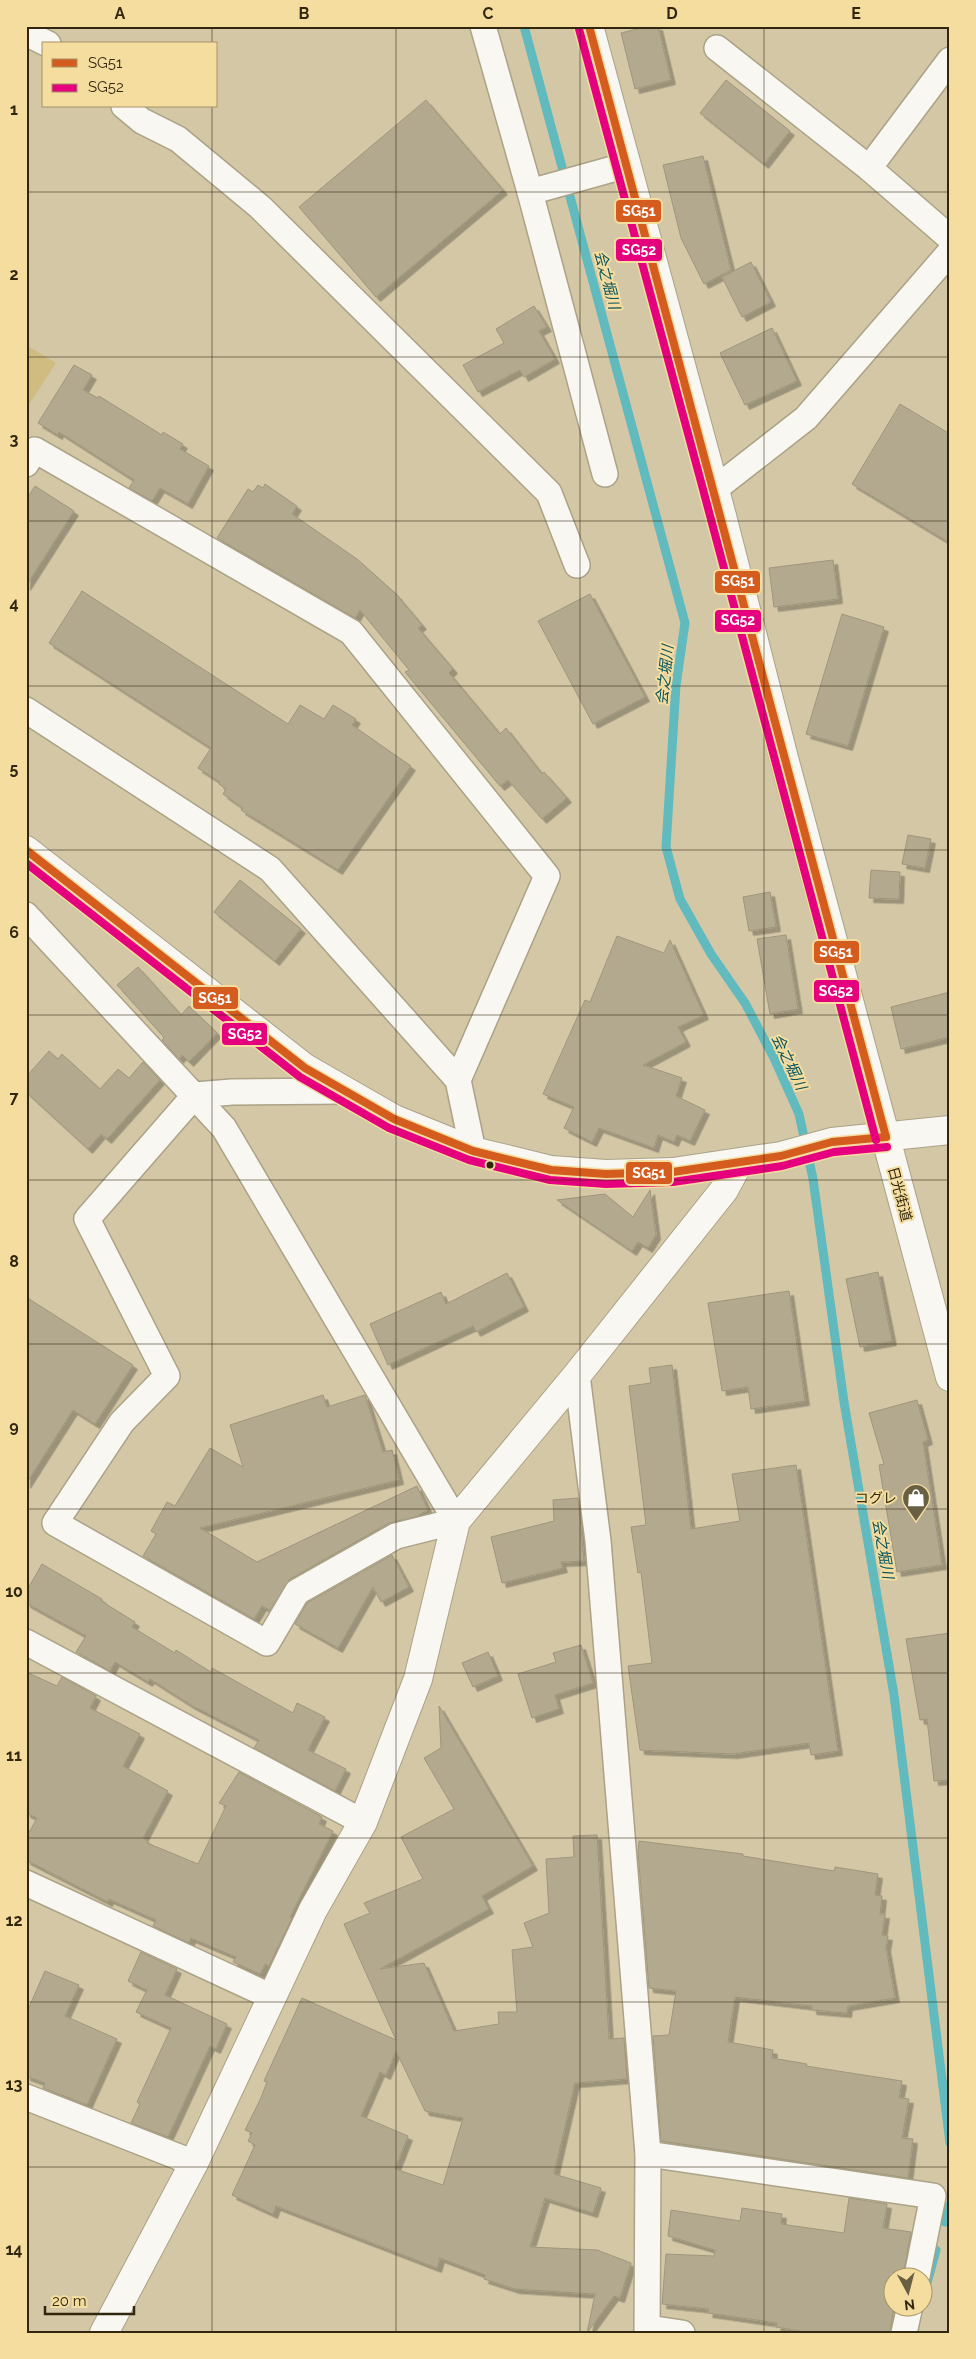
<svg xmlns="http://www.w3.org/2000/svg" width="976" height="2359" font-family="Raleway,'Noto Sans JP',sans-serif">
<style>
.green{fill:#d0bb81}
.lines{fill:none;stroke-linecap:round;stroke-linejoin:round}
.stream{stroke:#61babe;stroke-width:9}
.building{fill:#b3a98f;stroke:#9f967c;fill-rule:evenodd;filter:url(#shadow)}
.street-casing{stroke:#aba287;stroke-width:28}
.secondary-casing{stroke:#aba287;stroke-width:30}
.primary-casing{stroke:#aba287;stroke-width:30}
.highway-casing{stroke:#aba287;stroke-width:30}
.street{stroke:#f8f7f2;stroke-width:25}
.secondary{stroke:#f8f7f2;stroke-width:28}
.primary{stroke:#f8f7f2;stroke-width:28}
.highway{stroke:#f8f7f2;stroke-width:28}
.bus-1-casing{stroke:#f4dd9e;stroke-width:11}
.bus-2-casing{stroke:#f4dd9e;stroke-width:11}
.bus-1{stroke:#d55c1f;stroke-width:8}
.bus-2{stroke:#e5007d;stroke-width:8}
.grid{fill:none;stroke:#30270e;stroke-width:1;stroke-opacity:0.55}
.bus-dot{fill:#30270e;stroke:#f4dd9e;stroke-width:2}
.labels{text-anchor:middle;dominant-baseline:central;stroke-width:4;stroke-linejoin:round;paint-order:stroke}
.street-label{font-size:14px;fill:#30270e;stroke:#f4dd9e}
.poi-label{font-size:14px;fill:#30270e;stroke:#f4dd9e;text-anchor:end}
.water-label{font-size:15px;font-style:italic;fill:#08545e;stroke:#f4dd9e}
.line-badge{stroke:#f4dd9e;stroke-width:2}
.badge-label{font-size:14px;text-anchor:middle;font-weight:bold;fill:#fff}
.neatline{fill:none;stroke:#30270e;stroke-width:2}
.grid-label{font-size:16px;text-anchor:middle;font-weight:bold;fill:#30270e}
</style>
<defs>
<filter id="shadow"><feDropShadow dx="4.5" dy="4.5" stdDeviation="0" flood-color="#0004"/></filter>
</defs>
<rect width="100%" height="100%" fill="#d3c7a6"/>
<path class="green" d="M26,345L56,363L26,409Z"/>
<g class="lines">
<g class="stream">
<path d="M524,26L685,623L676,685L666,847L680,899L711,954L745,1003L774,1058L799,1114L813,1179L844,1402L894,1695L950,2143"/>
<path d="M945,2222L950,2205"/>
<path d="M924,2294L936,2250"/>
</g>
</g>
<g class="building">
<path d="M649,26H658L671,80L635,89L621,33Z"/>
<path d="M726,80L790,131L764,164L700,113Z"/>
<path d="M426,100L503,190L376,297L299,207Z"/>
<path d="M703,156L731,270L704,284L681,238L663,165Z"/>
<path d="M751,262L771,302L742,317L722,277Z"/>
<path d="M534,306L547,327L539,331L555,359L524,377L520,370L478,392L463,365L504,343L496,329Z"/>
<path d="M772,328L797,381L745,405L720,353Z"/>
<path d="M74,365L92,375L83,390L98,398L99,396L162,435L163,432L183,444L180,449L209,466L188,504L160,488L152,501L129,488L134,480L59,432L58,435L38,423Z"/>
<path d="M900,404L950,434V543L852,484Z"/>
<path d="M265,484L297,506L292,514L357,559L395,593L422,625L418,628L453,669L449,673L500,734L506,728L542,774L544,772L567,798L542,819L508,780L500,786L405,672L409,670L360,610L355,618L217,538L248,489L253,492L258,485L263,488Z"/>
<path d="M35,486L74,511L26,586V500Z"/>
<path d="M833,560L838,599L774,607L769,568Z"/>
<path d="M82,591L288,724L300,705L324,719L333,705L356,719L352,725L411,766L338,870L241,810L243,808L223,794L226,789L219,784L220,782L198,768L211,748L49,643Z"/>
<path d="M590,594L645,697L593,724L538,621Z"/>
<path d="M842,614L884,627L848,746L806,734Z"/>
<path d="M908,835L931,839L925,868L902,864Z"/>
<path d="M871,870L900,872L899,899L869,898Z"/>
<path d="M240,880L301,929L275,961L214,912Z"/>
<path d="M770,892L776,927L749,931L743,897Z"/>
<path d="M786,935L798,1009L770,1014L757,939Z"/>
<path d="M617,936L664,953L670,940L704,1015L678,1027L686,1042L643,1065L682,1078L676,1096L705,1110L690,1141L677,1135L674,1142L658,1135L654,1148L599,1128L592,1142L564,1128L574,1107L543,1094L585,1000L590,1002Z"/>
<path d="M138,967L181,1015L189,1006L217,1033L189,1062L182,1055L179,1059L162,1040L164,1038L162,1035L117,985Z"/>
<path d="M950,992V1037L901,1049L891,1007Z"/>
<path d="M49,1051L58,1059L62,1054L100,1089L118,1069L129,1078L143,1062L160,1080L107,1139L101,1134L88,1149L26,1092V1077Z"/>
<path d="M650,1190L656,1235L648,1248L638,1242L632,1251L557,1200L605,1194L633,1217Z"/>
<path d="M878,1272L892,1341L860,1347L846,1279Z"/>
<path d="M507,1273L524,1307L476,1332L473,1326L388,1365L370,1324L441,1292L446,1304Z"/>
<path d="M789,1291L805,1401L751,1409L748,1387L722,1391L708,1303Z"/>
<path d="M26,1297L133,1365L95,1424L73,1410L26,1484Z"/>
<path d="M672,1365L691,1529L740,1521L732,1474L796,1465L838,1751L811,1755L809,1743L733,1754L640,1750L628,1666L652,1663L641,1572L638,1573L631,1527L646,1525L629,1386L651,1383L649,1368Z"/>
<path d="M323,1395L327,1407L365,1395L383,1452L392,1450L399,1480L200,1528L257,1562L417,1486L428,1510L415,1517L389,1523L290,1579L270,1610L262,1606L254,1619L143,1556L156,1534L151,1531L167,1502L175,1506L210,1448L243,1467L230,1425Z"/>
<path d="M917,1400L928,1440L923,1442L942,1565L897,1572L879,1465L884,1464L869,1413Z"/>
<path d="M578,1498L584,1561L561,1562L563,1568L502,1583L491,1537L554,1521L553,1500Z"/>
<path d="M392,1555L409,1587L381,1602L373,1587L338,1648L295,1624L307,1603Z"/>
<path d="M42,1564L102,1599L101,1601L135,1622L132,1627L175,1653L176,1650L211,1672L212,1668L293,1713L297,1703L325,1717L308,1750L346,1769L335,1791L254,1748L259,1740L191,1705L150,1679L148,1682L115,1662L110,1671L76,1652L86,1636L26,1603V1592Z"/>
<path d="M950,1633V1780L934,1781L927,1719L920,1720L906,1639Z"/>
<path d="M581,1645L593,1683L555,1695L559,1709L532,1718L518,1674L556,1662L553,1653Z"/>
<path d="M488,1652L498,1676L473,1687L462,1663Z"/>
<path d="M26,1672L57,1686L62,1677L96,1696L90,1708L140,1734L123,1766L168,1791L143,1838L148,1841L147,1843L198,1864L226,1806L219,1803L239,1772L322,1817L319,1824L333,1831L290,1917L292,1918L269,1966L265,1964L260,1974L233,1962L236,1957L191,1938L189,1943L153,1926L156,1920L109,1899L108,1902L26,1860V1838L37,1818L26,1813Z"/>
<path d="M439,1706L533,1866L482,1896L489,1909L380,1969L424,1963L454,2031L499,2024L498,2012H517L512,1950L533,1947L524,1923L549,1913L546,1859L574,1857L573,1836L597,1835L609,2039L624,2038L627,2079L575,2083L554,2174L601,2188L593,2213L545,2198L530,2247L597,2250L631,2263L620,2298L614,2296L587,2333L595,2294L515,2289L484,2279L485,2275L440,2258L437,2268L276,2206L273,2214L232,2195L255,2145L248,2141L252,2133L245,2130L260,2100L267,2082L264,2081L302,1998L396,2040L344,1924L370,1913L364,1903L423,1879L401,1837L454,1809L424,1758L441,1748ZM396,2051L425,2111L463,2118L443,2185L395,2169L408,2136L361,2116L380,2072L386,2075Z"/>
<path d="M639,1841L743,1854V1856L834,1871L835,1867L878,1874L875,1895L882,1896L880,1914H885L882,1935L888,1936L886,1947L895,1998L848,2006L847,2013L812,2010V2006L735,1997L728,2042L773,2050L772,2058L807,2064L806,2066L902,2081L899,2098L909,2099L902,2138L913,2139L908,2178L661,2141L653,2036L669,2035L676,1991L649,1988L638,1852Z"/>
<path d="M141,1952L177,1969L165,1995L227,2024L216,2049L210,2046L168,2137L131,2123L140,2104L137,2102L171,2028L136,2012L147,1990L128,1981Z"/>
<path d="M45,1971L79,1985L65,2016L117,2039L87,2105L43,2088L45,2083L26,2076V2014Z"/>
<path d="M849,2198L887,2204L883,2228L911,2232L903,2276H894V2306L890,2333H811L776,2327L777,2323L708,2313L709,2309L662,2304L666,2254L714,2256L715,2250L668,2236L671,2210L740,2221L742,2208L782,2214L781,2224L844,2233Z"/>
</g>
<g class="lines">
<defs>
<g id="street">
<path d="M483,26L530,192L605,474"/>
<path d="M26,33L48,44"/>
<path d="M717,48L869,168L950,238"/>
<path d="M124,106L142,121L178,139L260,207L549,493L577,565"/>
<path d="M869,168L950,60"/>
<path d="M530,192L627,165"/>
<path d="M26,464L35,450L351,632L547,876L458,1080"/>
<path d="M715,489L806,418L950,252"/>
<path d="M26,710L270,869L458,1080L473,1151"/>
<path d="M26,915L224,1128L456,1521L396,1536L297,1592L267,1643L55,1523L122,1422L167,1376L87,1219L195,1095L232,1092L345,1091"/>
<path d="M577,1375L598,1541L648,2154L647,2333"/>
<path d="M26,1642L363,1822"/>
<path d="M26,1883L272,1997"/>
<path d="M26,2097L194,2163"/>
<path d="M648,2154L933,2196L917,2276"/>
<path d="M648,2328L682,2333"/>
<path d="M904,2333L910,2306"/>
</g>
<path id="secondary" d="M104,2333L194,2163L313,1910L363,1822L418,1679L456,1521L577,1375L724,1190L738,1164"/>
<path id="primary" d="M26,850L305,1068L394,1119L473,1151L551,1170L606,1174L673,1172L781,1156L832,1142L950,1130"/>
<path id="highway" d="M589,26L722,516L785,762L950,1377"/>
</defs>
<use href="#street" class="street-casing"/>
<use href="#secondary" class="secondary-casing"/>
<use href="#primary" class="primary-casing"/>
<use href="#highway" class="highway-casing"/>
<use href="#street" class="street"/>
<use href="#secondary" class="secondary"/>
<use href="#primary" class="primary"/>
<use href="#highway" class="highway"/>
<defs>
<g id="bus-1">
<path d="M589,26C689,396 786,767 886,1137"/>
<path d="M26,850L305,1068L394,1119L473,1151L551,1170L606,1174L673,1172L781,1156L832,1142L886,1137"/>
</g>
<g id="bus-2">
<path d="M579,29C680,399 777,769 876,1140"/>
<path d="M26,863L300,1077L389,1128L469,1160L550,1180L606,1184L673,1182L782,1166L834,1152L887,1147"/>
</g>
</defs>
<use href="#bus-1" class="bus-1-casing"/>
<use href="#bus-2" class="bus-2-casing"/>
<use href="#bus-1" class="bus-1"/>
<use href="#bus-2" class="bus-2"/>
</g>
<path class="grid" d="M212,26V44M396,26V2333M580,26V2333M764,26V2333M212,106V2333M26,192H950M26,357H950M26,521H950M26,686H950M26,850H950M26,1015H950M26,1180H950M26,1344H950M26,1509H950M26,1673H950M26,1838H950M26,2002H950M26,2167H950"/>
<defs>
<symbol id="shop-pin" viewBox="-11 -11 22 30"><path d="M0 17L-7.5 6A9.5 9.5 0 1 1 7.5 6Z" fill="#695f43" stroke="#f4dd9e"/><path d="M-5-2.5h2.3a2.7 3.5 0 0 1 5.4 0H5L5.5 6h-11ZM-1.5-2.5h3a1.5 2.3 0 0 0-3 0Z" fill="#fff"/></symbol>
</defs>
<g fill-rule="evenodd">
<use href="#shop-pin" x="900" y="1482" width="32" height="43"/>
</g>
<circle class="bus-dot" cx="490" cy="1165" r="4.5"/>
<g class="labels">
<g class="street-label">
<text transform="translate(900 1194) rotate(75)">日光街道</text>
</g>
<g class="poi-label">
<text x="897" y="1498">コグレ</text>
</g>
<g class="water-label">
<text transform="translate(607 280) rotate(75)">会之堀川</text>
<text transform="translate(665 675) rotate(-84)">会之堀川</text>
<text transform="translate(789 1062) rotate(64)">会之堀川</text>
<text transform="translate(883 1549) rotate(80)">会之堀川</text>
</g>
</g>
<g class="line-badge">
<rect x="615" y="199" width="47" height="24" rx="5" fill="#d55c1f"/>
<rect x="615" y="238" width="48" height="24" rx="5" fill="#e5007d"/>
<rect x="714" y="570" width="47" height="24" rx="5" fill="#d55c1f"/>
<rect x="714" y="609" width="48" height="24" rx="5" fill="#e5007d"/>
<rect x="813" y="940" width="47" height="24" rx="5" fill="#d55c1f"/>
<rect x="813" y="979" width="47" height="24" rx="5" fill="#e5007d"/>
<rect x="192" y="986" width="47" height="24" rx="5" fill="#d55c1f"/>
<rect x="221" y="1022" width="47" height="24" rx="5" fill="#e5007d"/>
<rect x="625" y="1161" width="48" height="24" rx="5" fill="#d55c1f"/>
</g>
<g class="badge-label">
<text x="639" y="216">SG51</text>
<text x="639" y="255">SG52</text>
<text x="738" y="586">SG51</text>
<text x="738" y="625">SG52</text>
<text x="836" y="957">SG51</text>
<text x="836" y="996">SG52</text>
<text x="215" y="1003">SG51</text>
<text x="245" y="1039">SG52</text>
<text x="649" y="1178">SG51</text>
</g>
<rect width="976" height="2359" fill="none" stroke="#f4dd9e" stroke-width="55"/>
<rect x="42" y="42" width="175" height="65" fill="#f4dd9e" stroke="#a69464"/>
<rect x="52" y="59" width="25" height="8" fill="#d55c1f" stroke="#a69464"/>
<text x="88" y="68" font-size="15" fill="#30270e">SG51</text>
<rect x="52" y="84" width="25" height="8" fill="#e5007d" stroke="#a69464"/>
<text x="88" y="92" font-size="15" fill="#30270e">SG52</text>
<g transform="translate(908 2292) rotate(173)"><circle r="24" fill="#f4dd9e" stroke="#a69464"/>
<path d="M0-4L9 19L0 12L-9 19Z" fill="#695f43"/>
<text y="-8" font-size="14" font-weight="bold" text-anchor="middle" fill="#30270e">N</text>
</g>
<path d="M45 2306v8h89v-8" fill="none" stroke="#30270e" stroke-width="2.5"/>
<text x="52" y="2306" font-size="15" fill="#30270e" stroke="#f4dd9e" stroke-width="4" paint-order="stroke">20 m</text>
<rect x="28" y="28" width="920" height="2304" class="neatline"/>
<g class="grid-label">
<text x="120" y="19">A</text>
<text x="304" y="19">B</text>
<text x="488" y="19">C</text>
<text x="672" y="19">D</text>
<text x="856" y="19">E</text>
<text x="14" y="115">1</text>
<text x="14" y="280">2</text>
<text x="14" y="445">3</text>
<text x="14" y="609">4</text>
<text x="14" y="774">5</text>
<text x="14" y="938">6</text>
<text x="14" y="1103">7</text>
<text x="14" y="1267">8</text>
<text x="14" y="1432">9</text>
<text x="14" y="1597">10</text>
<text x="14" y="1761">11</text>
<text x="14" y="1926">12</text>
<text x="14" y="2090">13</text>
<text x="14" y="2255">14</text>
</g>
</svg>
